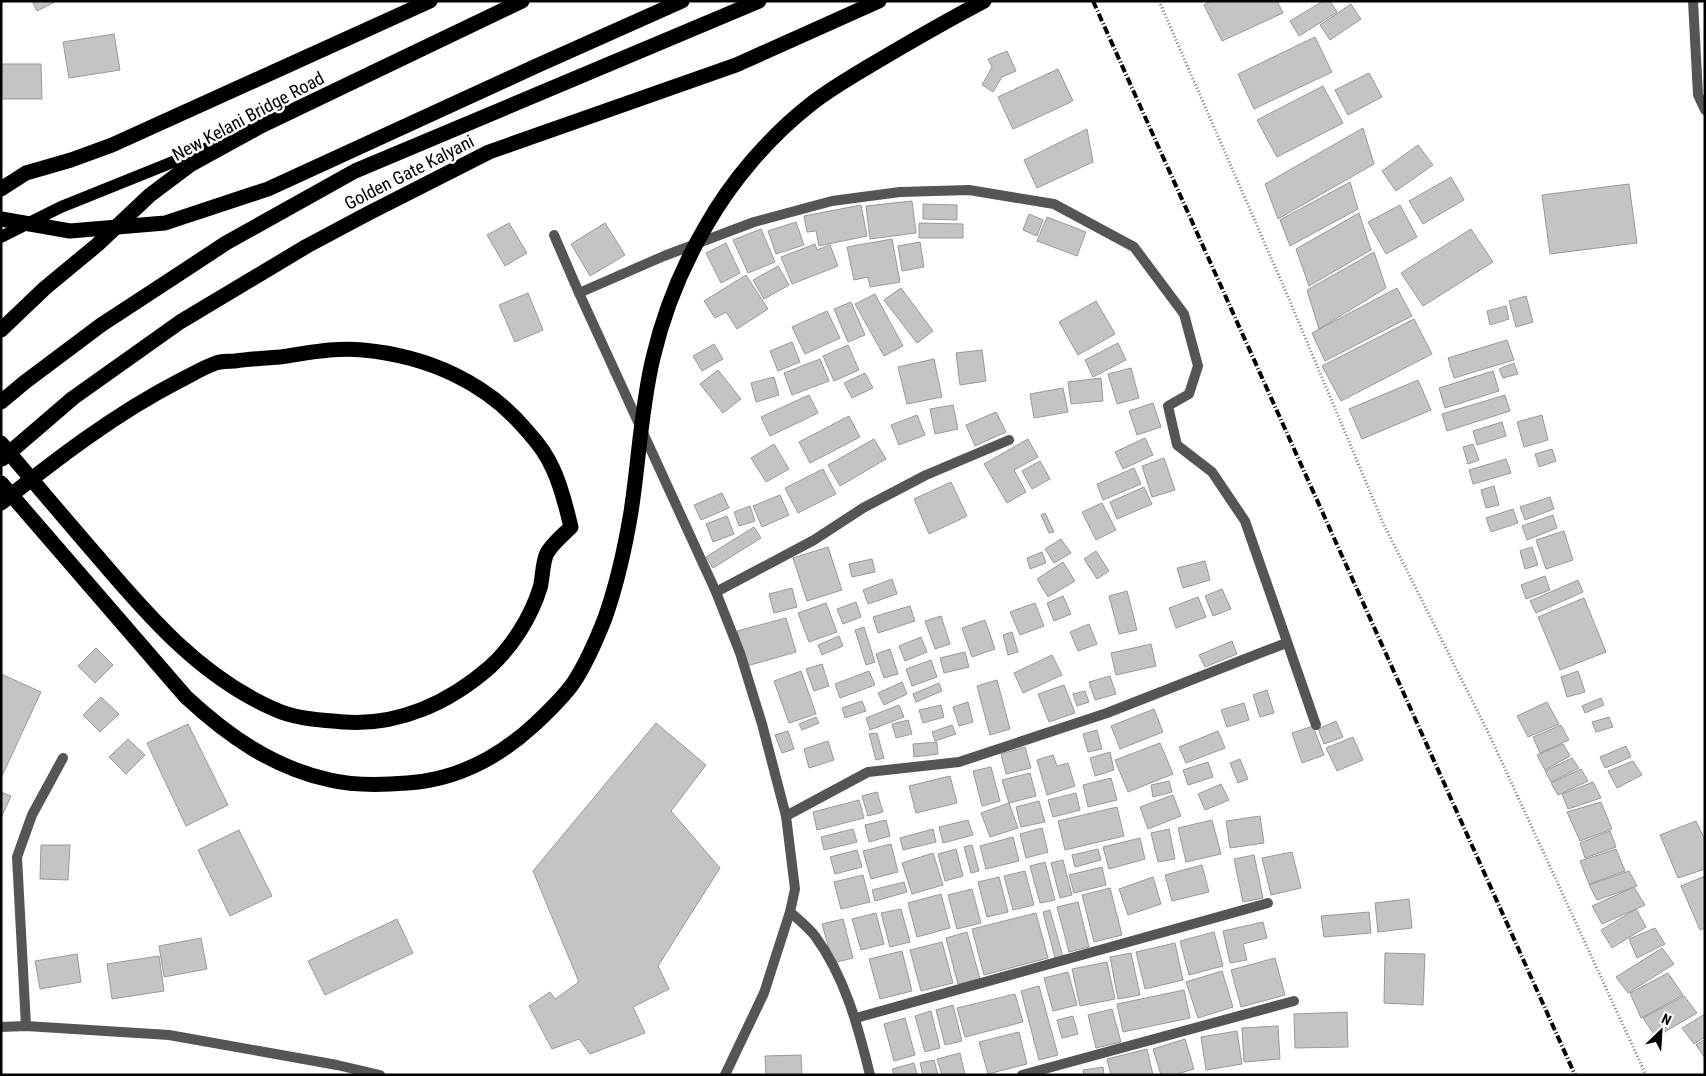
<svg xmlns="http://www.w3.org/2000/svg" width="1706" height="1076" font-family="'Roboto Condensed',sans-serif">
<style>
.building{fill:#c4c4c4;stroke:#999}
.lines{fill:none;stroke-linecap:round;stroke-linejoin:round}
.path{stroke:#777;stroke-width:3;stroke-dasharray:1 2.5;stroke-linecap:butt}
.lane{stroke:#555;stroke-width:10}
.street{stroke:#555;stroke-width:10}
.primary{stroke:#000;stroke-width:12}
.highway{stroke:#000;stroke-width:15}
.rail{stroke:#000;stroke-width:4;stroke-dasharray:8 2.5 1 2.5;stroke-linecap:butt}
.labels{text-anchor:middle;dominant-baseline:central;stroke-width:5;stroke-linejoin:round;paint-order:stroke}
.street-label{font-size:18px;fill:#000;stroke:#fff}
</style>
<rect width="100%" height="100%" fill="#fff"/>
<g class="building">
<path d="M32,1H57L37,11Z"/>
<path d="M1211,1H1277L1283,13L1222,41L1204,5Z"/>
<path d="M1323,1H1330L1337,12L1299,36L1290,21Z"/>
<path d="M1351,4L1361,19L1330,40L1320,25Z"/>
<path d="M114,34L120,70L69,78L63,42Z"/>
<path d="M1315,37L1332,72L1254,109L1238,74Z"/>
<path d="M1007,51L1016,71L1002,77L993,92L982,85L992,67L988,59Z"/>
<path d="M1,64H41L42,99H1Z"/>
<path d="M1058,69L1073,101L1013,129L998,97Z"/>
<path d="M1369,73L1382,97L1348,115L1335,90Z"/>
<path d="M1323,86L1343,123L1277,157L1257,120Z"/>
<path d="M1363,128L1374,164L1278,219L1265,184Z"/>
<path d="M1087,129L1093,162L1037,188L1024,160Z"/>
<path d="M1418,145L1433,165L1396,191L1382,171Z"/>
<path d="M1451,177L1464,200L1423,224L1409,201Z"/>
<path d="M1350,182L1358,209L1290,246L1280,220Z"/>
<path d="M1629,184L1637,243L1550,254L1542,195Z"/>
<path d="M912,201L916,233L870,239L866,206Z"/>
<path d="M923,204L957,205V220L923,219Z"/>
<path d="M861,205L867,236L819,246L816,231L807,232L804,216Z"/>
<path d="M1400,205L1417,237L1386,254L1368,222Z"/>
<path d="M1359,213L1371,250L1309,286L1296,249Z"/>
<path d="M1029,214L1043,220L1037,236L1023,230Z"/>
<path d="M1047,217L1086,232L1077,256L1037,241Z"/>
<path d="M796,222L804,245L776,254L768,231Z"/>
<path d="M509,223L527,253L505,266L487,235Z"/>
<path d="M605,223L625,255L590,276L571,244Z"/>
<path d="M919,223L963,224V238H919Z"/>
<path d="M761,229L775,262L748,273L733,240Z"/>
<path d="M1471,229L1493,262L1423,306L1401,273Z"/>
<path d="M892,239L900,282L870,287L868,277L854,280L847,247Z"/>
<path d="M920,242L924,267L902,271L898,246Z"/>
<path d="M726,243L740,273L721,283L706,253Z"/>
<path d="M815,244L817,250L830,245L838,266L792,284L781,257Z"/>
<path d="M1374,252L1386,288L1319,329L1307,290Z"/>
<path d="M778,266L789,285L764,299L753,280Z"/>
<path d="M746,275L768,309L737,329L726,312L715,318L704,301Z"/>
<path d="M901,288L933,331L917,343L884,300Z"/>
<path d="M1397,288L1412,316L1325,361L1312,333Z"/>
<path d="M528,293L543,330L515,342L499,305Z"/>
<path d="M875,294L903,346L884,356L855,304Z"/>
<path d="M1526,296L1533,322L1516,327L1509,301Z"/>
<path d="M1096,301L1115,334L1078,355L1059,322Z"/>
<path d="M851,302L865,335L848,342L834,309Z"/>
<path d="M1506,306L1509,319L1490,325L1487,311Z"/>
<path d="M827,311L840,338L805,354L792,327Z"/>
<path d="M1414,319L1432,354L1341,401L1322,366Z"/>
<path d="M1507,340L1514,360L1454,378L1448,358Z"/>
<path d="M792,342L800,362L778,371L770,351Z"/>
<path d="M1118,343L1126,360L1093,377L1085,360Z"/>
<path d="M714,344L723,359L702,371L693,356Z"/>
<path d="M848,345L859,370L834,381L823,356Z"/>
<path d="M982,350L986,381L960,385L956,353Z"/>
<path d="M820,359L829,381L792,395L784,373Z"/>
<path d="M934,359L942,397L907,404L898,367Z"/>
<path d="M1514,363L1518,374L1503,378L1499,369Z"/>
<path d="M1131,368L1139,398L1117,404L1108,374Z"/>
<path d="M718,370L741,399L723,413L700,384Z"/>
<path d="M1493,371L1499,391L1445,408L1439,388Z"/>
<path d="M865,373L873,388L852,398L844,383Z"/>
<path d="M774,377L779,395L756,402L751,383Z"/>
<path d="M1101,378L1103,401L1071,404L1068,382Z"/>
<path d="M1418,380L1431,410L1362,439L1349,409Z"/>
<path d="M1063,388L1068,412L1034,418L1030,394Z"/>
<path d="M809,395L818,413L770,436L761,417Z"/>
<path d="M1505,395L1510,411L1447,431L1442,414Z"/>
<path d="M1153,403L1161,427L1137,435L1129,411Z"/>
<path d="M953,405L958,429L935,434L930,409Z"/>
<path d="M996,412L1006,432L975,446L966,425Z"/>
<path d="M917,415L925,435L899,445L891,425Z"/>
<path d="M1542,415L1548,440L1524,447L1517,422Z"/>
<path d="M849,416L860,437L810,463L799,442Z"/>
<path d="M1502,422L1506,436L1477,445L1473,431Z"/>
<path d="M1145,438L1153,455L1123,469L1115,452Z"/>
<path d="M874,439L886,459L840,486L828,465Z"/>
<path d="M1028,439L1038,457L1014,470L1026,492L1007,503L984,464Z"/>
<path d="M774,444L789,469L766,482L751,458Z"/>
<path d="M1473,444L1479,460L1468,464L1463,447Z"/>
<path d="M1552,449L1556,461L1539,467L1535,454Z"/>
<path d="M1164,458L1175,490L1152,497L1142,466Z"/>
<path d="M1506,459L1511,473L1473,484L1469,470Z"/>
<path d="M1040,461L1050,479L1032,489L1022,471Z"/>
<path d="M1134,468L1141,484L1103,500L1097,484Z"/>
<path d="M823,469L836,494L798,513L785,488Z"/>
<path d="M951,482L967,516L929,534L914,499Z"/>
<path d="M1494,486L1499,505L1486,508L1481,490Z"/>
<path d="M1144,487L1152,504L1117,519L1110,502Z"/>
<path d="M722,493L729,508L701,520L694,505Z"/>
<path d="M780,495L789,515L762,527L753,506Z"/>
<path d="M1550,497L1554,509L1525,520L1520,507Z"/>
<path d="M1102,503L1116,530L1096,540L1082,512Z"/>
<path d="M750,506L755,521L739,526L734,512Z"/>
<path d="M1513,509L1518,523L1491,532L1486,518Z"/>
<path d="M1045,513L1054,532L1049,533L1041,515Z"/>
<path d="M1553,515L1557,528L1527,540L1522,526Z"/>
<path d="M727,516L734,534L713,542L706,524Z"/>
<path d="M754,527L761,538L713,568L706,557Z"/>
<path d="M1564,531L1573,560L1546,569L1536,540Z"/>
<path d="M1061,539L1071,553L1054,563L1045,549Z"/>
<path d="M828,547L842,590L807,601L793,558Z"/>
<path d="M1532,547L1538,565L1525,569L1520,551Z"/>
<path d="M1096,551L1109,571L1097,579L1084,559Z"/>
<path d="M1042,552L1046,563L1030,569L1027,558Z"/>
<path d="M872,559L875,572L852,577L849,564Z"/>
<path d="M1205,561L1210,580L1183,588L1177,568Z"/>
<path d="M1063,562L1075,581L1048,597L1037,579Z"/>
<path d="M1545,576L1550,590L1526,599L1521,585Z"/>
<path d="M892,579L897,594L868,604L863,590Z"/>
<path d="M1578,580L1583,592L1536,613L1530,601Z"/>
<path d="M792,588L797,607L774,613L769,594Z"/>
<path d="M1222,589L1231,609L1213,616L1205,596Z"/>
<path d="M1127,591L1137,630L1119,634L1109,596Z"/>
<path d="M1063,596L1071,614L1054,621L1047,603Z"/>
<path d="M1198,597L1206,617L1176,628L1169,608Z"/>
<path d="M1584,598L1606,652L1560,670L1538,617Z"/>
<path d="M856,602L861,617L843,624L837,609Z"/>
<path d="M826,603L837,632L809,642L798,613Z"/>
<path d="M1035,603L1044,626L1020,635L1010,612Z"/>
<path d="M910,606L915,621L878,633L873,617Z"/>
<path d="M941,616L950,644L935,649L925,621Z"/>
<path d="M786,618L796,652L747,666L737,631Z"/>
<path d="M985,620L995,649L972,657L962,628Z"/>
<path d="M1089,624L1097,644L1078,651L1070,632Z"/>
<path d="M864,627L875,662L866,665L855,630Z"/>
<path d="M1012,632L1018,652L1008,655L1003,635Z"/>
<path d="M839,636L843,646L822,655L818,645Z"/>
<path d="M921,637L927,652L905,661L899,646Z"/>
<path d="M1232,641L1237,654L1205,667L1199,655Z"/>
<path d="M1151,644L1156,666L1116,675L1111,653Z"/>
<path d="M96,648L113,665L95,683L78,666Z"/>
<path d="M890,649L898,674L884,678L876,654Z"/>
<path d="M965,652L969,667L944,673L940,658Z"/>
<path d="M1052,655L1062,675L1023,693L1014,673Z"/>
<path d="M931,660L937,677L912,686L906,669Z"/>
<path d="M822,664L829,686L814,691L806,669Z"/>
<path d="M801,671L816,714L789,723L774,681Z"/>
<path d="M869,671L875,685L840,698L835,684Z"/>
<path d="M1578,671L1585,692L1567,697L1561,677Z"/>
<path d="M1,674L41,692L1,778Z"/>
<path d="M1110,676L1116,694L1095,700L1089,682Z"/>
<path d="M997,680L1010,729L990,735L977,686Z"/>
<path d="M902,682L907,694L884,705L878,693Z"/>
<path d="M939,683L942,691L916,702L913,694Z"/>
<path d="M1064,685L1075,713L1049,722L1038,694Z"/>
<path d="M1267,690L1274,713L1260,717L1253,695Z"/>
<path d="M1085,691L1089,702L1077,706L1073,694Z"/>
<path d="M101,697L119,714L100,732L83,715Z"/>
<path d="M1601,698L1604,705L1585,713L1582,706Z"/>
<path d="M862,701L866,711L845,718L842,708Z"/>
<path d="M968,702L973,722L959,726L953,707Z"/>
<path d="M1547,702L1559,724L1528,737L1517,716Z"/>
<path d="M1244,703L1249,720L1227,727L1221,710Z"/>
<path d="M899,705L904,717L870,730L866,718Z"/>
<path d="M941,705L944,717L923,723L919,710Z"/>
<path d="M1154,709L1163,732L1120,749L1111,726Z"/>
<path d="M816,717L819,723L802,730L799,724Z"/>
<path d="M1609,717L1613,727L1596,732L1592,722Z"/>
<path d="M908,720L912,734L896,738L892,724Z"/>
<path d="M1336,721L1343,737L1324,744L1318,729Z"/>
<path d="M656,723L706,765L671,811L720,868L658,966L669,989L633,1007L645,1033L590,1054L579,1039L552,1049L529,1006L550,992L555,999L579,982L533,871Z"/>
<path d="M188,724L228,805L186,826L147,743Z"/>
<path d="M952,725L956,734L935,741L932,732Z"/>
<path d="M1561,725L1569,740L1540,753L1533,737Z"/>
<path d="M1313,726L1324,755L1302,763L1292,733Z"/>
<path d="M1097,730L1102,749L1088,752L1083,734Z"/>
<path d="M788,731L794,749L782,753L775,735Z"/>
<path d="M1218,731L1225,748L1186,763L1179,747Z"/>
<path d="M877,733L884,758L876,760L869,734Z"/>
<path d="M1353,737L1363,760L1337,771L1326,748Z"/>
<path d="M128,739L145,755L126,774L109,757Z"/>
<path d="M828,741L834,760L809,768L804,749Z"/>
<path d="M937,742L938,754L914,757L913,744Z"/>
<path d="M1160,743L1173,774L1128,792L1115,760Z"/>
<path d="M1563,744L1570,756L1545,770L1537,755Z"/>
<path d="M1626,746L1631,757L1605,768L1600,757Z"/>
<path d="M1025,747L1031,768L1006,774L1001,754Z"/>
<path d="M1110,752L1114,770L1095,776L1090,758Z"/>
<path d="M1053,755L1057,766L1068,763L1075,786L1047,795L1037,760Z"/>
<path d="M1572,758L1579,768L1551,782L1545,771Z"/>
<path d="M1240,759L1248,779L1238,783L1230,763Z"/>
<path d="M1633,761L1642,775L1617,788L1608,771Z"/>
<path d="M1208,762L1213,777L1188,785L1183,770Z"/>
<path d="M991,767L1000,801L982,806L973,771Z"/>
<path d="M1581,769L1588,781L1558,795L1551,783Z"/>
<path d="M1030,773L1036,796L1009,803L1002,780Z"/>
<path d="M950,776L957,803L916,813L909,786Z"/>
<path d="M1111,778L1117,800L1088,807L1083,785Z"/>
<path d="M1169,781L1172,792L1153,797L1151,785Z"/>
<path d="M1593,782L1601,798L1568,809L1562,794Z"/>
<path d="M1221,784L1229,800L1205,810L1198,794Z"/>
<path d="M1,792L11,796L1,818Z"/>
<path d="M877,792L883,812L868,816L862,796Z"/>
<path d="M1076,793L1080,810L1053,817L1048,800Z"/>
<path d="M1173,795L1181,816L1148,829L1140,807Z"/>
<path d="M859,800L864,818L817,830L813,812Z"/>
<path d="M1039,801L1045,822L1021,827L1016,807Z"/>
<path d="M1601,802L1612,829L1580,841L1567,812Z"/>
<path d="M1009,803L1018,828L990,837L981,813Z"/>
<path d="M1117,807L1124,836L1065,850L1058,821Z"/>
<path d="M1260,816L1264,843L1230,848L1226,821Z"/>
<path d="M886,820L890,836L869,842L865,825Z"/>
<path d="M968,820L973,835L943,843L939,827Z"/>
<path d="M1212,820L1221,854L1186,862L1178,828Z"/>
<path d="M1696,821L1705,840V869L1678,878L1660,835Z"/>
<path d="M1042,828L1048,852L1026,858L1020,834Z"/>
<path d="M853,829L857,842L824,850L821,837Z"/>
<path d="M933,829L936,842L903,850L900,838Z"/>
<path d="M1169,829L1175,859L1158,862L1151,833Z"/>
<path d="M239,830L272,896L230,916L198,850Z"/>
<path d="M1610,831L1616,847L1585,858L1580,843Z"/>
<path d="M1013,837L1019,861L986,869L980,846Z"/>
<path d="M1140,838L1145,859L1109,869L1103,847Z"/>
<path d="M891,844L898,872L871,879L863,851Z"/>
<path d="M41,845H70L68,880L40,879Z"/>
<path d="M972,845L979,871L971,873L964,847Z"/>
<path d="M956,849L963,876L945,881L938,854Z"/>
<path d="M1098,849L1101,860L1075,867L1072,855Z"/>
<path d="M1616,849L1625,871L1589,884L1580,861Z"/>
<path d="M857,850L862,867L835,874L830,857Z"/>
<path d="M1292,852L1301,888L1271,895L1262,858Z"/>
<path d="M933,853L943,885L912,894L902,863Z"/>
<path d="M1254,855L1263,898L1243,902L1234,859Z"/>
<path d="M1063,860L1072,895L1060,898L1051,863Z"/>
<path d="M1045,862L1055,900L1040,903L1030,866Z"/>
<path d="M1202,865L1209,892L1172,901L1165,875Z"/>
<path d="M1102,867L1106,885L1074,893L1069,875Z"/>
<path d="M1025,871L1034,905L1013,910L1004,876Z"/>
<path d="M1629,871L1637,886L1597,900L1589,885Z"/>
<path d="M863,875L870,902L841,909L834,882Z"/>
<path d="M1705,876V928L1700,930L1681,886Z"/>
<path d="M999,877L1008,912L987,917L978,882Z"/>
<path d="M1153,877L1161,904L1128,915L1119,889Z"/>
<path d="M904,882L907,892L875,901L872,890Z"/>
<path d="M1634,887L1645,905L1602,924L1592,906Z"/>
<path d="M1110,888L1122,935L1094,942L1082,895Z"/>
<path d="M972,889L981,923L957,929L948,895Z"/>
<path d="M941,894L950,928L917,937L908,903Z"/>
<path d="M1409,899L1412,928L1378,932L1375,903Z"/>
<path d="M1078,902L1089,947L1069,952L1057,907Z"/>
<path d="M901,909L910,942L890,947L881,913Z"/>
<path d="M1636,909L1646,927L1612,948L1601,930Z"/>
<path d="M1050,910L1063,957L1055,958L1043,912Z"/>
<path d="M1369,912L1371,933L1324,937L1321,916Z"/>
<path d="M876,913L884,944L861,950L852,919Z"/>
<path d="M1036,913L1048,958L984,975L972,929Z"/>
<path d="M397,919L413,953L325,995L308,961Z"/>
<path d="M843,919L853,958L833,963L822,924Z"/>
<path d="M1263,922L1267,938L1243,944L1247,960L1230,963L1223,931Z"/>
<path d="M1655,928L1665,944L1637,958L1629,939Z"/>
<path d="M967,932L980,979L958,984L946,938Z"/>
<path d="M1214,932L1223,966L1189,975L1180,941Z"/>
<path d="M201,938L207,969L164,977L159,946Z"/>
<path d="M942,942L953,983L921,991L910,950Z"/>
<path d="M1175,943L1183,980L1145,989L1136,952Z"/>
<path d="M1662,948L1674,964L1628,993L1616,977Z"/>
<path d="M902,951L912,991L880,999L869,959Z"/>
<path d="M1131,953L1140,995L1118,999L1110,957Z"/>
<path d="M1385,953L1425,954L1423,1005L1384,1003Z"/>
<path d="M77,954L81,982L40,989L35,961Z"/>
<path d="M159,956L164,991L112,999L107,964Z"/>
<path d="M1275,958L1285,995L1241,1007L1231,970Z"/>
<path d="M1107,962L1115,999L1080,1006L1072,969Z"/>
<path d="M1222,971L1233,1007L1198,1018L1186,982Z"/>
<path d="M1068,972L1077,1005L1053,1011L1044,978Z"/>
<path d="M1668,973L1683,995L1641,1018L1630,993Z"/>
<path d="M1039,986L1058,1055L1039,1060L1021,991Z"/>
<path d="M1184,990L1190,1018L1123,1032L1117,1004Z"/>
<path d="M1015,994L1023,1022L965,1037L957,1008Z"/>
<path d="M1684,996L1697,1013L1656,1037L1643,1018Z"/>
<path d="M953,1005L962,1041L945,1045L936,1010Z"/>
<path d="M1112,1009L1121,1042L1096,1048L1088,1015Z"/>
<path d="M931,1011L940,1048L925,1052L915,1016Z"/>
<path d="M1347,1012L1348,1047L1295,1048L1294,1014Z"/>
<path d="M1705,1014V1037L1694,1044L1682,1028Z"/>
<path d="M1073,1016L1078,1034L1062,1038L1057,1020Z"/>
<path d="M905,1018L915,1055L894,1061L884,1024Z"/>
<path d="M1278,1026L1280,1059L1244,1062L1242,1028Z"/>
<path d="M1237,1031L1242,1064L1206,1070L1201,1037Z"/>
<path d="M1019,1032L1027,1064L988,1074L979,1042Z"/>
<path d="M1185,1039L1194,1069L1174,1075H1161L1153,1049Z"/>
<path d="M1705,1039V1058L1696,1045Z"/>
<path d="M1147,1049L1153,1075H1111L1107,1059Z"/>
<path d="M960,1053L965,1075H942L937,1059Z"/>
<path d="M801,1055L802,1075H766L765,1056Z"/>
<path d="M934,1060L938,1075H923L920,1063Z"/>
<path d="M914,1063L917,1075H894L892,1069Z"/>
<path d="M1103,1067L1104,1075H1084L1083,1070Z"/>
</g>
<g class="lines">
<path class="path" d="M1159,1L1289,299L1384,525L1488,732L1646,1075"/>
<g class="lane">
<path d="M1693,1L1698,95L1705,110"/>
<path d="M26,1026L17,857L32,815L63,758"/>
</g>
<g class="street">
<path d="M554,235L579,293L716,592L740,653L762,724L786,816L795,889L790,912L764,993L725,1075"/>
<path d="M579,293L664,256L754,222L832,201L900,192L969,190L1054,204L1134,247L1184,314L1198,366L1189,394L1168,406L1177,445L1212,472L1245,521L1316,725"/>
<path d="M716,592L814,540L863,508L926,475L1009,440"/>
<path d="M786,816L868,772L959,762L1107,713L1286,643"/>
<path d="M790,912C798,919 808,927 815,936C845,977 858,1026 870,1075"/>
<path d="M856,1018L1268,903"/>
<path d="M1,1027L26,1026L169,1035L337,1065L380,1075"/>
<path d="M1022,1075L1294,1001"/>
</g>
<path class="primary" d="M1,237L61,207L215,145"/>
<g class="highway">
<path d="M1,189L26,173L71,160L112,145L430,1"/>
<path d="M1,219L70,231L165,223L268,189L534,67L682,1"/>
<path d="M1,330L45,288L97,245L150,195L190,165L261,126L522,1"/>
<path d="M1,402L25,382L101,325L182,272L226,243L355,171L759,1"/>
<path d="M1,443C33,481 65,519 98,557C149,617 201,677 274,709C295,719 321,720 344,722C398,726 449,703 490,667C512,647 531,617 540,588C543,578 542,563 547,553C552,544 563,535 571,527C566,507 562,488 553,469C547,455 538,443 528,432C487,382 427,356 363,350C335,347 308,353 280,357C265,358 250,359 235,361C229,361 222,361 216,363C204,367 191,375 179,381C115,414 58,458 1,503"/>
<path d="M2,459L73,398L180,322L307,246L367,214L489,152L736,65L879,1"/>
<path d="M1,483L186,697C227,735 273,768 330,780C355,786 382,785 407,783C457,780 498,758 534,725C548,712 563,698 574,682C587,662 596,641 605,618C617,584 625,548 631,512C639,460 641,408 653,358C664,311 682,267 706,226C732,180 770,136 811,104C830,89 851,77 871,65C908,43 946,21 984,1"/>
</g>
<path class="rail" d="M1093,1L1575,1075"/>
</g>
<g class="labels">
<g class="street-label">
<text transform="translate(248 116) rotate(-28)">New Kelani Bridge Road</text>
<text transform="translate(409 172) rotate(-27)">Golden Gate Kalyani</text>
</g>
</g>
<rect width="1706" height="1076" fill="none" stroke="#000000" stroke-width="5"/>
<g transform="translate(1661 1031) rotate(25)" stroke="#ffffff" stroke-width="4" paint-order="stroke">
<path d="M0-4L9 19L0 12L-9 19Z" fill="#000000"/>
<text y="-8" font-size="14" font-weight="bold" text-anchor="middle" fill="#000000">N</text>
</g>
</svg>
